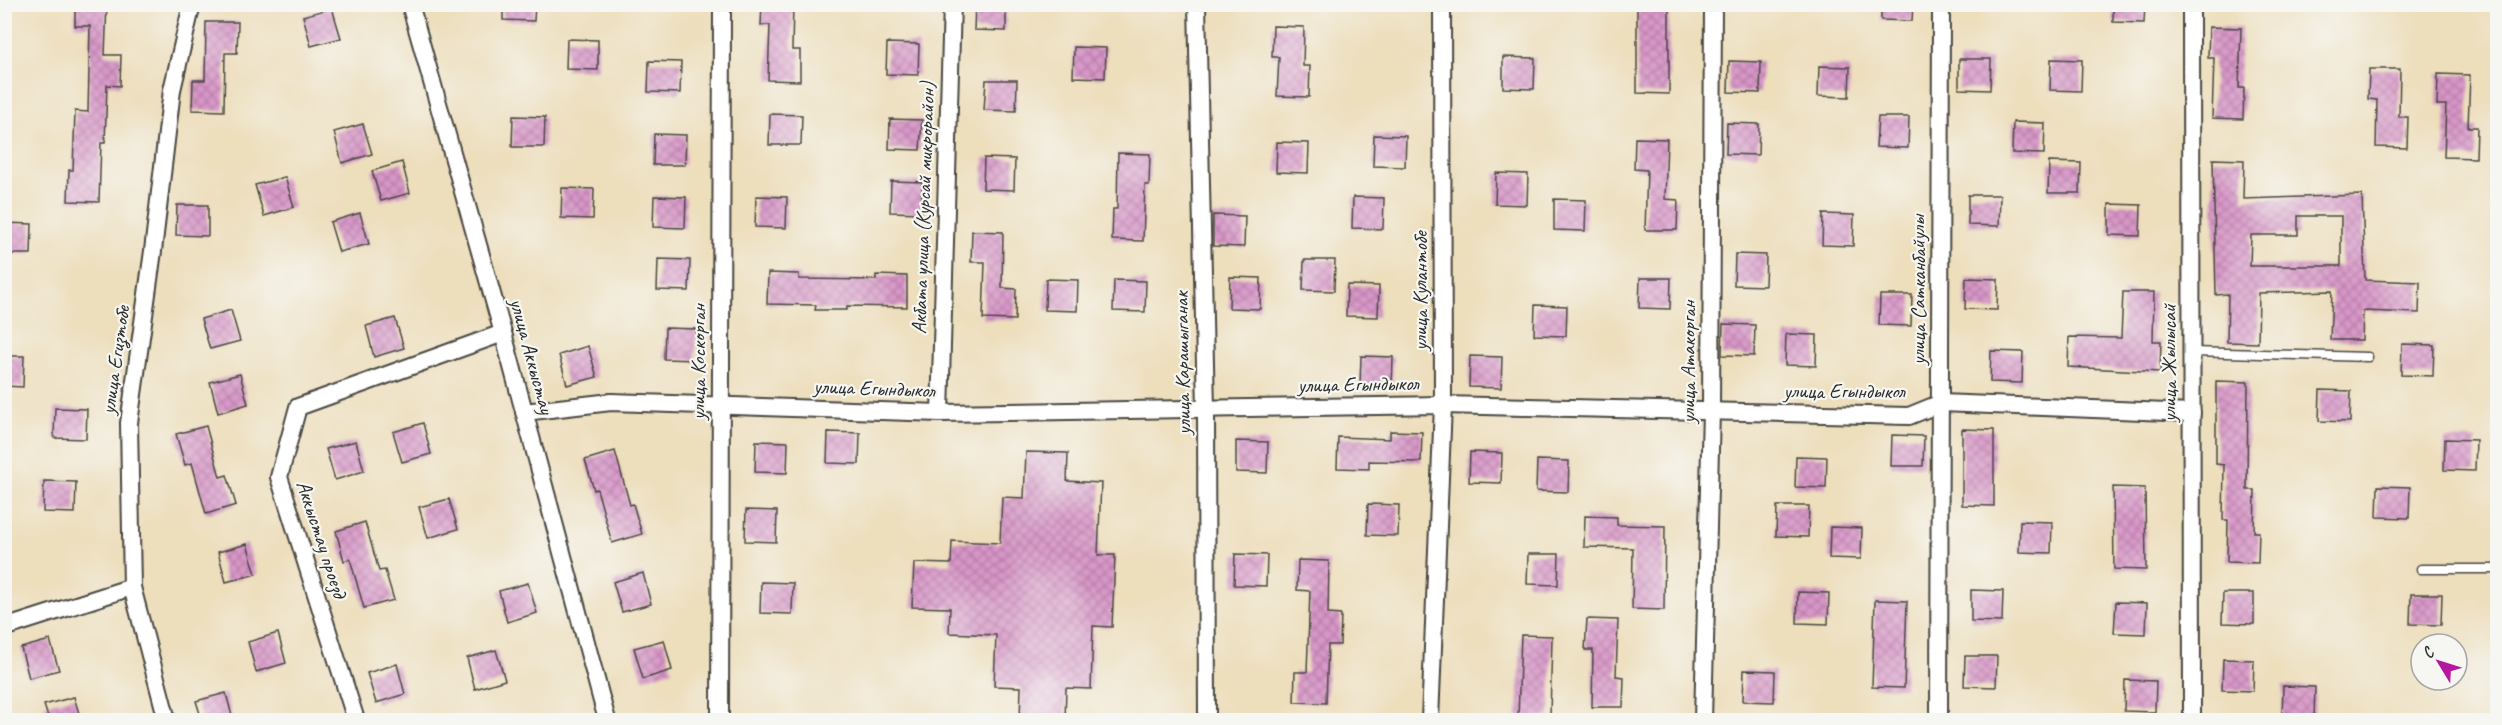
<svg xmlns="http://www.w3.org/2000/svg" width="2502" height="725" font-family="Caveat,sans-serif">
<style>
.building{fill:url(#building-cross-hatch);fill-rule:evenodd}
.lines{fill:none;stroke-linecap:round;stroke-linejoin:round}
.service-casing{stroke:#484641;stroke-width:11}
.minor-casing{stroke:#484641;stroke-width:20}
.service{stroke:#fff;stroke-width:8}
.minor{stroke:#fff;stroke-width:16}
.labels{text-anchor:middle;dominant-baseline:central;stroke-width:4.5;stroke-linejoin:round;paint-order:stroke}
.street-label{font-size:21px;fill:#2b2b2b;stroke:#f6f6f2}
</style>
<defs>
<pattern id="building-cross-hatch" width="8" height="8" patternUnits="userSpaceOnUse" patternTransform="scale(1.5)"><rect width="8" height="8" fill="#d997c9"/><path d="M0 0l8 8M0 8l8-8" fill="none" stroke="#b07ba3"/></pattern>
</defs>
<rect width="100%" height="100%" fill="#f6f6f2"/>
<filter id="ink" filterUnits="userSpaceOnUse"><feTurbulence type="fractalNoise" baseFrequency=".0167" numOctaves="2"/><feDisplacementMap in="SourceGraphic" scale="12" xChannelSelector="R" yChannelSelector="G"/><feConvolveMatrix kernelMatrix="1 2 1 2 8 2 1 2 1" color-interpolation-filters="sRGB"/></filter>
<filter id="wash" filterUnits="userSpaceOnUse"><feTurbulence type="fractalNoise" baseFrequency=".008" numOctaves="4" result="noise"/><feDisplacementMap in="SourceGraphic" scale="24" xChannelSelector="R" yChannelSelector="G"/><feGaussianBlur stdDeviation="1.35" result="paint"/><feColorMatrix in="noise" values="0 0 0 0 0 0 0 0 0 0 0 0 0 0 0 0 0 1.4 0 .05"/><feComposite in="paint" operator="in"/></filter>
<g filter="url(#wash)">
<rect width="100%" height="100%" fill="#eddebc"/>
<g id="blocks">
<g class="building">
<path d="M75,4H107L105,55H121L120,86L107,85L105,143H101L99,202L68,201L69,170H73L75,111L88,112L90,26H75Z"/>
<path d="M503,4H535L534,21L503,20Z"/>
<path d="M762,4H793L792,50H800V81L768,80L770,25H761Z"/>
<path d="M975,4H1006V31L974,30Z"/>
<path d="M1881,4H1913L1912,21L1881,20Z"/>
<path d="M2113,4H2145L2144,23L2113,22Z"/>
<path d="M1637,6L1669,7V94L1637,93Z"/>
<path d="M332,8L341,38L311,46L303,16Z"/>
<path d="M206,22H238L237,53H225L224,111L192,110L193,80H205Z"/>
<path d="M1273,26L1304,27L1303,66H1310L1309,97L1277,96L1279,57H1272Z"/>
<path d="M2209,27L2241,28L2239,88H2244L2243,119L2212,118L2214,58H2208Z"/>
<path d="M567,39L598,40V70L566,69Z"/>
<path d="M887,43L919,44L918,75L886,74Z"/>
<path d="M1074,47L1106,48L1105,78L1073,77Z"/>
<path d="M1503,57L1535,58L1534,89L1503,88Z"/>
<path d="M1959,59H1991L1990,90L1959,89Z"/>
<path d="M2051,59L2082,60L2081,91L2050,90Z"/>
<path d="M649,61L681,62L680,93L648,92Z"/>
<path d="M1729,61L1761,62L1760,93L1728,92Z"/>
<path d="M1819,66L1850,67L1849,97L1818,96Z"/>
<path d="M2369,69H2400L2399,117H2408L2407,148L2376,147L2377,100L2368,99Z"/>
<path d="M2438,74L2470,75L2468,127H2477L2476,158L2444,157L2446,105H2437Z"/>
<path d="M986,80H1017L1016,111L984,110Z"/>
<path d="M770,114L802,115L801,145H769Z"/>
<path d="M513,116L545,117L544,147H512Z"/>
<path d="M1878,117H1909L1908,148L1876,147Z"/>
<path d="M890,119L922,120L920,150L889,149Z"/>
<path d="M2013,122L2045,123L2044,154L2012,153Z"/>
<path d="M1727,123L1759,124L1758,155L1726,154Z"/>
<path d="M363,124L372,154L342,163L334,132Z"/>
<path d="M654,134L686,135L685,165H653Z"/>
<path d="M1374,135L1406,136L1405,167L1373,166Z"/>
<path d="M1635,138L1667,139L1665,199L1678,200L1677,230H1645L1647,170L1634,169Z"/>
<path d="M1277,142L1309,143L1308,173L1276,172Z"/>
<path d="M1118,153L1150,154L1149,185H1145L1143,241L1112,240L1113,209H1117Z"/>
<path d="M984,158L1015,159L1014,190L983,189Z"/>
<path d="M2213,159L2244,160L2243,199L2362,195L2365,280L2420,282L2419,313L2363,311L2362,340H2330L2332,291L2259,293L2258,343L2227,342L2228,294L2216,295ZM2298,216H2341V266H2250L2251,235H2298Z"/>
<path d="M402,162L410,193L381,201L372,171Z"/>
<path d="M2049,162L2081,163L2080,193H2048Z"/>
<path d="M1496,173L1528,174L1527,205L1495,204Z"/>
<path d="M285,177L294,207L264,216L255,185Z"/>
<path d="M891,181L922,182V213L890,212Z"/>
<path d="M562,188L594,189L593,219L561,218Z"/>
<path d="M1968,195H2000L1999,226L1968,225Z"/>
<path d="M654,196L686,197L685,228L653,227Z"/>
<path d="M756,196L787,197L786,228L755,227Z"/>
<path d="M1353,197L1384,198L1383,229L1352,228Z"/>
<path d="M1554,199L1586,200L1585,231L1554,230Z"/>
<path d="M2109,204L2141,205L2140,236L2109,235Z"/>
<path d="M177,205H208V236L176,235Z"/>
<path d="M360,213L369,244L339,252L330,222Z"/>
<path d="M1823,214L1854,215L1853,246L1822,245Z"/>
<path d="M1213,215L1245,216L1244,247L1213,246Z"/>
<path d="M4,223L32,224L31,254H4Z"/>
<path d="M972,231L1003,232L1002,288L1016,289L1015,320L983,319L985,262H971Z"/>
<path d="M1735,254L1766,255L1765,286L1734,285Z"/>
<path d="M658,259L690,260L689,291L657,290Z"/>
<path d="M1304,260H1335L1334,291L1303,290Z"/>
<path d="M768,273L799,274V279L876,280V275L907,276V307L847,306V310H815L816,305L767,304Z"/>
<path d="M1230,277L1261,278L1260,309L1229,308Z"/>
<path d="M1640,278H1671L1670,309L1639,308Z"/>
<path d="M1966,278L1998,279L1997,310L1965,309Z"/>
<path d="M1046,279L1078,280L1077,311L1045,310Z"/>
<path d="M1114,280L1146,281L1145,312L1113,311Z"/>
<path d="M1347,285L1379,286L1378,317L1346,316Z"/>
<path d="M2123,292H2154L2153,341H2161L2160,372L2068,367L2069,337L2121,338Z"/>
<path d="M1880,295H1912L1911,326L1879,325Z"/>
<path d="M1535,305L1567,306L1566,336L1534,335Z"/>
<path d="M231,310L240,341L210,349L201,319Z"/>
<path d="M395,318L404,348L374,357L366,326Z"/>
<path d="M1723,324L1755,325L1754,356L1722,355Z"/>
<path d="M665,328L696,329L695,360L664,359Z"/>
<path d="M1786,334L1817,335L1816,366L1785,365Z"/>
<path d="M2402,344L2434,345L2433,376L2401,375Z"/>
<path d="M588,346L597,377L567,385L559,355Z"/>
<path d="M1991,351L2023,352L2022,383L1990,382Z"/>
<path d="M4,356H24L23,387L4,386Z"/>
<path d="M1361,356L1393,357L1392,388L1360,387Z"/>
<path d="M1470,356L1502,357L1501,388L1469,387Z"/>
<path d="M240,374L248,404L218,413L210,382Z"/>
<path d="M2216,381L2248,382L2247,490H2255L2254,532H2259L2258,563L2227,562L2228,520H2223L2224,465L2216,464Z"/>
<path d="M2320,390L2351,391L2350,422L2319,421Z"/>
<path d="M55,408L87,409L86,439L54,438Z"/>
<path d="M423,423L431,454L402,462L393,432Z"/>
<path d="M206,426L220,477L227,475L236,505L206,514L192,463L185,465L176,434Z"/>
<path d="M1962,429L1994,430V506L1962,505Z"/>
<path d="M1390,431L1422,432L1421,462L1369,461V469L1337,468L1338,437L1390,439Z"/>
<path d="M828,432L860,433L859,464L827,463Z"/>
<path d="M1892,435L1924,436L1923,466H1891Z"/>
<path d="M2445,439L2476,440L2475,471L2444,470Z"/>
<path d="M356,441L364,471L335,480L326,449Z"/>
<path d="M756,441L788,442L787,473L755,472Z"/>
<path d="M1236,441L1268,442L1267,473L1236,472Z"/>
<path d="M615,451L630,505L633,504L642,534L612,543L597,489L594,490L585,460Z"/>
<path d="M1026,452L1068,453L1067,481L1101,483L1098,555H1115L1112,627L1093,626L1091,689L1066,688L1065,720H1020L1021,687L994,686L996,635L949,633L950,608L912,607L914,563L951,564L952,541L1000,543L1002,497L1024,498Z"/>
<path d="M1470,452L1502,453L1501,483L1469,482Z"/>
<path d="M1796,456L1827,457L1826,488L1795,487Z"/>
<path d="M1537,460L1569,461L1568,492L1536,491Z"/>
<path d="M44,481L76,482L75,513L43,512Z"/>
<path d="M2378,486L2410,487L2409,518L2377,517Z"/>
<path d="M2113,487L2145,488L2146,570L2114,569Z"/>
<path d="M449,499L458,529L428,538L419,507Z"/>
<path d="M1368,504L1399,505L1398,536L1367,535Z"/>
<path d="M1777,506H1809L1808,537L1776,536Z"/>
<path d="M746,510L777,511L776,542L745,541Z"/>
<path d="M1585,516L1617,517V525L1665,526L1664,610L1632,609L1633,548L1584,547Z"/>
<path d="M2020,521L2052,522L2051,553L2019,552Z"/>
<path d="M365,522L379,571L385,570L394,600L364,608L350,559L344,561L336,531Z"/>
<path d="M1830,527L1862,528L1861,559L1829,558Z"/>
<path d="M247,544L256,574L226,582L218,552Z"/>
<path d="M1235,554L1267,555L1266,586L1234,585Z"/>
<path d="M1528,554H1559L1558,585L1527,584Z"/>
<path d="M1298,560L1329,561L1328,614L1341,615L1340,645H1328L1326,703L1294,702L1295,672H1307L1310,591L1297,590Z"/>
<path d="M643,573L651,604L622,612L613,582Z"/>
<path d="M761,582L793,583L792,614L760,613Z"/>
<path d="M528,583L537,613L507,622L499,591Z"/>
<path d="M1971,590L2003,591L2002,622L1971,621Z"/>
<path d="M1798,592L1829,593L1828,624L1797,623Z"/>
<path d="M2223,593H2254V624L2222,623Z"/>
<path d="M2411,594H2442L2441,625L2410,624Z"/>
<path d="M1875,600L1907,601L1904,688L1872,687Z"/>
<path d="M2116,602L2147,603L2146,634L2114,633Z"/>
<path d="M1587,619L1618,620L1616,676L1624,677L1623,707H1592L1593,650H1585Z"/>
<path d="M278,633L286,663L256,672L248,642Z"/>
<path d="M1521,635L1552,636L1550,717H1518Z"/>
<path d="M50,640L59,670L29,678L21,648Z"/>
<path d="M664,640L672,670L643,679L634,648Z"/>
<path d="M496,650L505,680L475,689L467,658Z"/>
<path d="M1965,656H1997L1996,687L1964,686Z"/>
<path d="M2223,659L2254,660L2253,691L2222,690Z"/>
<path d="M397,664L405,694L376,703L367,673Z"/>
<path d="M1744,670L1775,671L1774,702L1743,701Z"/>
<path d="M2125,680L2156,681L2155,712L2124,711Z"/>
<path d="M2283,686L2315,687L2314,718L2282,717Z"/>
<path d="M226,693L233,720H202L196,701Z"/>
<path d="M74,697L81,720H49L44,705Z"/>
</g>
</g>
</g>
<g filter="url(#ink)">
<use href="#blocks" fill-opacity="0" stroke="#484641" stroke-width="1.5"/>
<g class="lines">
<defs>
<g id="service">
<path d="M2192,352L2368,357"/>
<path d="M2421,569H2498"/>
</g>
<g id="minor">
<path d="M410,4L503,333L607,720"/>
<path d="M1197,4L1206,409L1207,720"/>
<path d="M2191,4L2192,720"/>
<path d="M524,412L611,402L940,413L1443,405L1909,416L1941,403L2192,413"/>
<path d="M940,413L952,4"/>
<path d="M4,628L132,587"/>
<path d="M167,720L132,587L129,423L153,251L172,90L192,4"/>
<path d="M356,720L279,477L298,407L503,333"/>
<path d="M720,720L722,4"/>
<path d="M1430,720L1443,405L1442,4"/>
<path d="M1703,720L1711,411L1713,4"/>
<path d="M1939,720L1941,4"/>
</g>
</defs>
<use href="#service" class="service-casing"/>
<use href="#minor" class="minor-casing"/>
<use href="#service" class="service"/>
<use href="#minor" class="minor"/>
</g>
</g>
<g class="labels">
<g class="street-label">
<text transform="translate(923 208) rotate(-88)">Акбата улица (Курсай микрорайон)</text>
<text transform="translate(1918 290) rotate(-90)">улица Сатканбайулы</text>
<text transform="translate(1420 291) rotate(-90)">улица Кулантобе</text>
<text transform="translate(532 356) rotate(75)">улица Аккыстау</text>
<text transform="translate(115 360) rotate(-82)">улица Егизтобе</text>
<text transform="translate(698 362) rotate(-90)">улица Коскорган</text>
<text transform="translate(1688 362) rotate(-90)">улица Атакорган</text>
<text transform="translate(1182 363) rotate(-91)">улица Карашыганак</text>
<text transform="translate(2169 363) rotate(-90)">улица Жылысай</text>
<text transform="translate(1358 384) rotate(-1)">улица Егындыкол</text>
<text transform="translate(874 388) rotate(2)">улица Егындыкол</text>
<text x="1844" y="391">улица Егындыкол</text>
<text transform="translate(322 539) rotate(72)">Аккыстау проезд</text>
</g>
</g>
<rect width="2502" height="725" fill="none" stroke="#f6f6f2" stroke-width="24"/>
<g transform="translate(2439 662) rotate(308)"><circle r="28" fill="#f6f6f2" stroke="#a5a5a2" stroke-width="1.5"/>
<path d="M0-4.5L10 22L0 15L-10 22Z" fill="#b5179e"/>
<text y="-9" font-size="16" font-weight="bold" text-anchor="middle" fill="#2b2b2b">С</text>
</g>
</svg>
